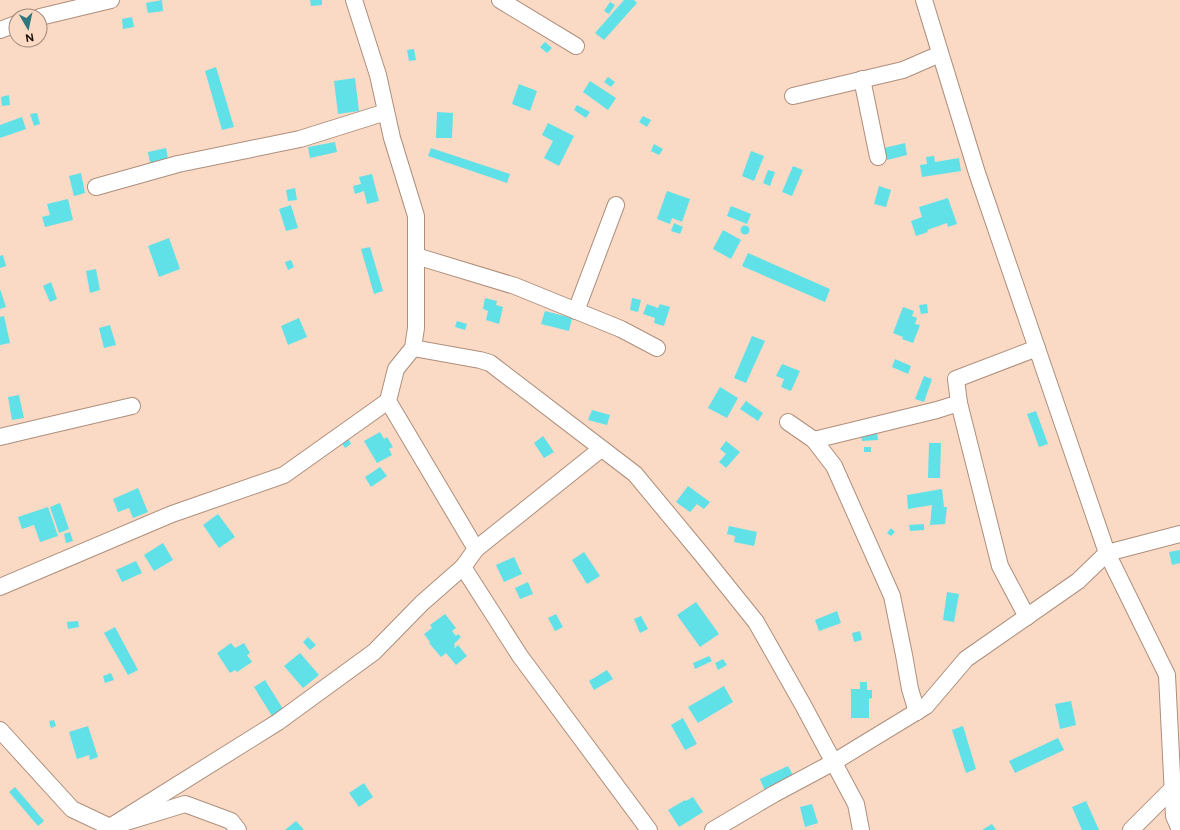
<svg xmlns="http://www.w3.org/2000/svg" width="1180" height="830" font-family="Figtree,sans-serif">
<style>
.building{fill:#5fe1e7}
.lines{fill:none;stroke-linecap:round;stroke-linejoin:round}
.minor-casing{stroke:#ad8f7c;stroke-width:18}
.minor{stroke:#fff;stroke-width:16}
</style>
<rect width="100%" height="100%" fill="#fad9c5"/>
<g class="building">
<path d="M162,0L163,11L148,13L146,3Z"/>
<path d="M310,0H322V5L311,6Z"/>
<path d="M624,0H634L637,3L604,40L595,33Z"/>
<path d="M610,2L615,5L609,14L604,11Z"/>
<path d="M132,17L134,27L123,29L122,19Z"/>
<path d="M545,42L552,48L547,53L540,47Z"/>
<path d="M414,49L416,60L409,61L407,50Z"/>
<path d="M216,67L234,127L222,130L205,71Z"/>
<path d="M608,77L615,82L611,87L604,82Z"/>
<path d="M355,78L359,111L338,114L334,81Z"/>
<path d="M590,81L616,98L608,110L583,92Z"/>
<path d="M519,84L537,91L530,111L512,104Z"/>
<path d="M9,95L10,105L2,106L1,97Z"/>
<path d="M577,105L590,112L586,118L574,110Z"/>
<path d="M437,112L453,113L452,138H436Z"/>
<path d="M37,113L40,124L34,126L30,114Z"/>
<path d="M643,116L651,120L647,127L639,122Z"/>
<path d="M22,117L26,129L0,138V125Z"/>
<path d="M548,123L574,136L559,166L544,158L553,141L542,135Z"/>
<path d="M335,142L337,152L310,158L308,147Z"/>
<path d="M905,143L907,155L887,160L884,148Z"/>
<path d="M654,144L663,149L659,155L651,151Z"/>
<path d="M166,148L168,159L150,163L148,152Z"/>
<path d="M431,148L510,174L507,183L428,156Z"/>
<path d="M751,151L764,156L754,181L742,176Z"/>
<path d="M934,156L935,162L959,158L961,171L922,177L920,165L927,164L926,157Z"/>
<path d="M793,166L803,170L792,196L782,192Z"/>
<path d="M768,170L775,172L770,186L763,183Z"/>
<path d="M81,173L85,193L74,196L69,176Z"/>
<path d="M372,174L379,201L367,204L364,191L355,194L353,186L361,184L359,177Z"/>
<path d="M879,186L891,190L886,207L874,204Z"/>
<path d="M295,188L297,200L288,201L286,190Z"/>
<path d="M667,191L690,199L682,222L672,218L670,224L657,219Z"/>
<path d="M948,198L957,224L948,227L947,223L927,230L928,232L916,236L911,221L922,217L919,207Z"/>
<path d="M68,199L73,220L45,227L42,217L50,215L47,204Z"/>
<path d="M291,205L298,228L286,231L279,209Z"/>
<path d="M731,206L751,214L747,224L727,216Z"/>
<path d="M674,223L683,227L680,234L671,231Z"/>
<circle cx="745" cy="230" r="4.5"/>
<path d="M723,230L741,240L731,259L713,249Z"/>
<path d="M169,238L180,269L159,277L148,246Z"/>
<path d="M370,247L383,291L374,294L361,249Z"/>
<path d="M748,253L830,289L825,302L742,266Z"/>
<path d="M3,255L6,266L0,268V256Z"/>
<path d="M291,260L294,267L288,270L285,262Z"/>
<path d="M96,269L100,290L90,293L86,271Z"/>
<path d="M51,282L57,299L50,302L43,286Z"/>
<path d="M0,289L6,307L0,309Z"/>
<path d="M485,298L497,301L496,305L503,307L499,324L486,320L488,311L483,309Z"/>
<path d="M632,298L641,300L638,312L630,310Z"/>
<path d="M647,304L658,308L660,304L670,307L664,326L654,323L655,318L643,314Z"/>
<path d="M927,304L928,313L921,314L919,305Z"/>
<path d="M903,307L914,311L912,316L917,318L915,324L920,325L913,343L902,339L903,337L893,333Z"/>
<path d="M545,311L572,318L569,331L541,324Z"/>
<path d="M4,316L10,343L0,345V317Z"/>
<path d="M299,318L307,337L288,345L281,326Z"/>
<path d="M457,321L467,324L465,330L455,327Z"/>
<path d="M110,325L116,345L104,348L99,328Z"/>
<path d="M752,336L765,341L746,383L734,378Z"/>
<path d="M895,359L911,366L908,374L892,367Z"/>
<path d="M782,364L800,371L791,391L781,387L784,379L776,376Z"/>
<path d="M924,376L932,379L924,402L915,399Z"/>
<path d="M720,387L738,398L727,418L708,408Z"/>
<path d="M19,395L24,418L12,420L8,397Z"/>
<path d="M746,401L763,413L758,421L740,409Z"/>
<path d="M592,410L610,415L607,425L588,420Z"/>
<path d="M1036,411L1048,444L1039,447L1027,414Z"/>
<path d="M380,432L384,439L387,437L393,447L389,449L392,455L377,463L364,441Z"/>
<path d="M877,433L878,440L862,441L861,434Z"/>
<path d="M347,436L351,444L345,448L340,440Z"/>
<path d="M543,436L554,452L544,458L534,443Z"/>
<path d="M726,441L740,452L726,468L719,462L726,454L720,449Z"/>
<path d="M929,443H941L940,478H928Z"/>
<rect x="864" y="447" width="7" height="5"/>
<path d="M380,467L387,476L371,487L365,477Z"/>
<path d="M688,486L710,502L704,509L697,504L690,512L676,502Z"/>
<path d="M138,488L148,512L133,518L129,508L118,512L113,499Z"/>
<path d="M942,489L944,507H947L945,524L930,525L932,505L908,509L907,495Z"/>
<path d="M60,503L69,529L59,533L50,507Z"/>
<path d="M48,507L58,536L40,542L34,525L22,529L18,517Z"/>
<path d="M218,514L235,537L219,548L203,525Z"/>
<path d="M924,524V530L910,531L909,525Z"/>
<path d="M729,526L757,532L754,546L734,542L735,536L727,534Z"/>
<path d="M891,528L895,532L891,536L887,533Z"/>
<path d="M70,532L73,541L66,543L64,534Z"/>
<path d="M163,543L173,560L154,571L144,555Z"/>
<path d="M1180,550V563L1172,565L1169,552Z"/>
<path d="M584,552L600,576L587,584L572,560Z"/>
<path d="M514,557L522,574L504,582L496,565Z"/>
<path d="M136,561L142,573L122,582L116,570Z"/>
<path d="M528,582L533,594L520,599L515,588Z"/>
<path d="M947,592L959,594L954,622L943,620Z"/>
<path d="M696,602L719,634L700,647L677,615Z"/>
<path d="M837,611L841,623L819,631L815,620Z"/>
<path d="M445,614L456,628L452,631L456,636L458,634L461,637L454,644L455,646L454,647L455,648L458,645L467,656L456,665L446,653L441,657L429,643L430,642L424,634L432,628L430,625Z"/>
<path d="M556,614L563,627L555,631L548,618Z"/>
<path d="M641,616L648,629L640,633L634,619Z"/>
<path d="M78,621L79,627L68,629L67,622Z"/>
<path d="M115,627L138,670L128,675L104,633Z"/>
<path d="M860,631L862,640L854,642L852,633Z"/>
<path d="M308,637L316,645L310,650L303,642Z"/>
<path d="M231,643L235,648L244,643L250,653L247,655L252,662L237,672L235,670L230,673L217,653Z"/>
<path d="M300,653L319,675L303,688L284,666Z"/>
<path d="M709,656L712,661L695,669L693,663Z"/>
<path d="M723,659L727,665L718,670L715,663Z"/>
<path d="M607,670L613,679L594,690L589,681Z"/>
<path d="M111,673L114,680L105,683L103,676Z"/>
<path d="M265,680L283,709L272,716L254,687Z"/>
<path d="M860,682H867V690H872V698L869,699V718H851V689H860Z"/>
<path d="M724,686L733,702L698,723L688,707Z"/>
<path d="M1071,701L1076,725L1060,729L1055,704Z"/>
<path d="M683,718L697,744L685,750L671,725Z"/>
<path d="M54,720L56,726L51,728L49,721Z"/>
<path d="M88,726L98,757L90,760L89,755L77,759L69,732Z"/>
<path d="M963,726L976,769L966,773L952,730Z"/>
<path d="M1058,738L1064,750L1015,773L1009,761Z"/>
<path d="M788,766L794,777L765,791L760,779Z"/>
<path d="M364,783L373,797L359,807L349,793Z"/>
<path d="M15,787L44,821L38,826L9,792Z"/>
<path d="M693,797L703,812L679,827L668,810L685,800L686,801Z"/>
<path d="M1086,801L1099,830H1082L1072,807Z"/>
<path d="M812,804L818,823L805,827L800,807Z"/>
<path d="M296,821L304,830H285Z"/>
<path d="M992,824L996,830H982Z"/>
</g>
<g class="lines">
<defs>
<g id="minor">
<path d="M354,0L378,75L392,138L416,216V328L413,348L396,369L388,401L476,549"/>
<path d="M500,0L576,46"/>
<path d="M924,0L977,173L1107,553L1167,675L1174,816L1180,830"/>
<path d="M40,17L111,0"/>
<path d="M0,30L16,24"/>
<path d="M862,79L878,157"/>
<path d="M793,96L903,70L940,54"/>
<path d="M96,187L178,164L300,139L386,112"/>
<path d="M416,256L515,286L621,329L657,348"/>
<path d="M576,311L616,205"/>
<path d="M413,348L480,360L490,363L635,474L703,556L756,622L803,705L856,804L861,830"/>
<path d="M959,403L1000,566L1027,617"/>
<path d="M788,422L814,440L834,466L892,596L904,655L910,689L917,712"/>
<path d="M0,437L42,427L132,406"/>
<path d="M814,440L937,410L959,403L956,379L1037,348"/>
<path d="M463,567L520,656L649,830"/>
<path d="M0,587L172,514L284,475L388,401"/>
<path d="M0,730L72,809L110,827L185,804L231,821L238,830"/>
<path d="M113,830L110,827L278,722L374,652L422,603L463,567L476,549L601,449"/>
<path d="M713,830L774,794L834,762L926,706L966,659L1078,581L1107,553L1180,534"/>
<path d="M1131,830L1173,788L1179,785"/>
</g>
</defs>
<use href="#minor" class="minor-casing"/>
<use href="#minor" class="minor"/>
</g>
<g transform="translate(28 28) rotate(171)"><circle r="19" fill="#fad9c5" stroke="#a1897a"/>
<path d="M0-3L7 15L0 10L-7 15Z" fill="#2e787b"/>
<text y="-6" font-size="11" font-weight="bold" text-anchor="middle" fill="#1b1009">N</text>
</g>
</svg>
